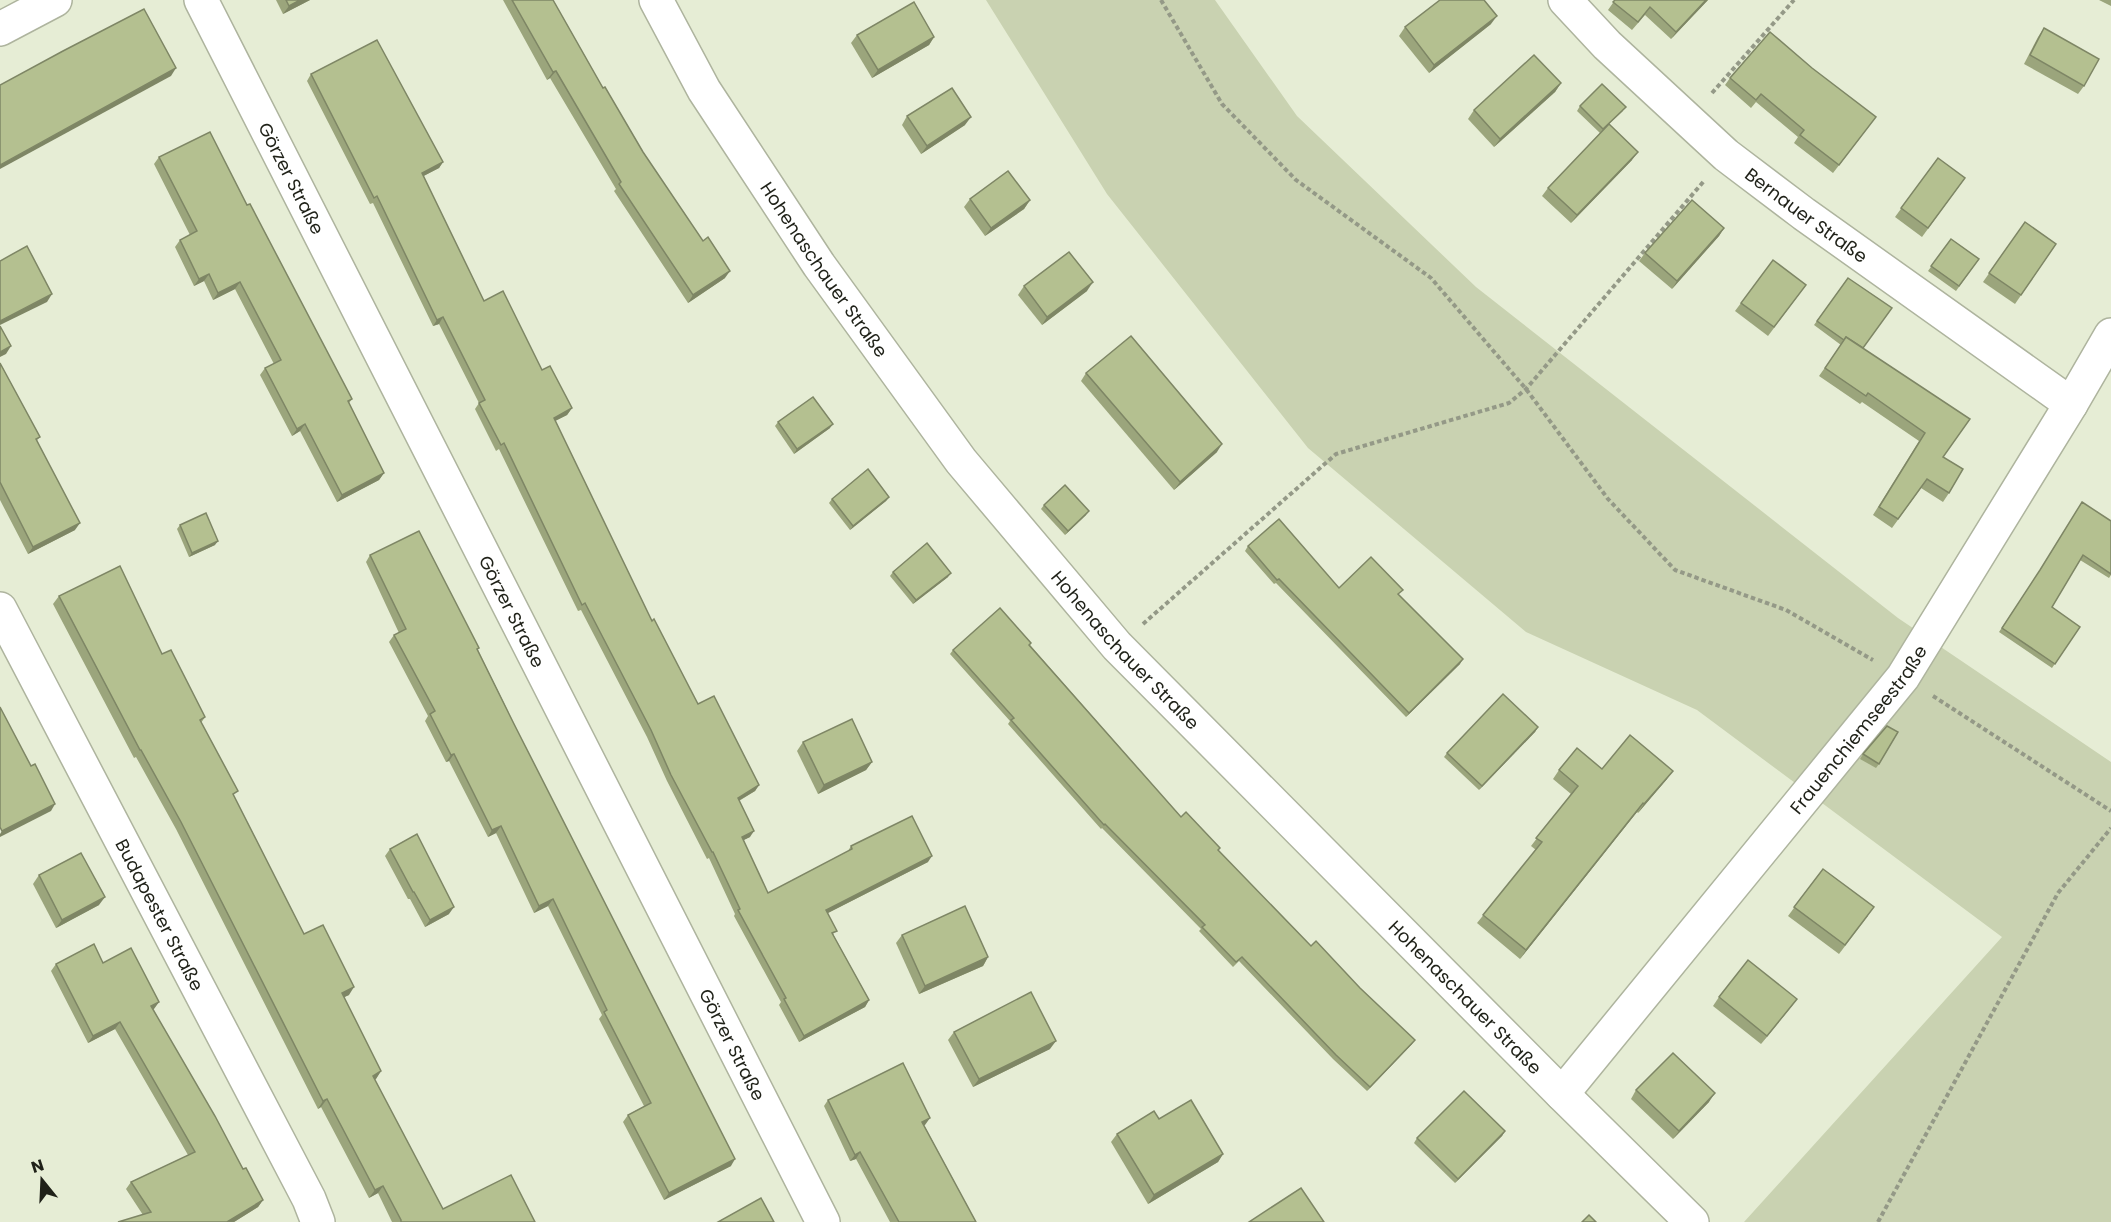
<svg xmlns="http://www.w3.org/2000/svg" width="2111" height="1222" font-family="Poppins,sans-serif">
<style>
.green{fill:#c9d2b1}
.lines{fill:none;stroke-linecap:round;stroke-linejoin:round}
.minor-casing{stroke:#aeb49e;stroke-width:36}
.path{stroke:#949987;stroke-width:4;stroke-dasharray:4.5 3;stroke-linecap:butt}
.minor{stroke:#fff;stroke-width:33}
.wall{fill:#9ba57c}
.shaded-wall{fill:#7e8665}
.building{fill:#b4c090;stroke:#7e8665;stroke-width:1.5}
.labels{text-anchor:middle;dominant-baseline:central;stroke-width:6;stroke-linejoin:round;paint-order:stroke}
.street-label{font-size:18px;fill:#1f2118;stroke:#e6edd5}
</style>
<rect width="100%" height="100%" fill="#e6edd5"/>
<path class="green" d="M986,0H1215L1297,116L1476,287L1898,618L2111,762V1222H1744L2002,937L1697,710L1526,632L1308,448L1107,194Z"/>
<g class="lines">
<defs>
<g id="minor">
<path id="s1" d="M201,0L823,1222"/>
<path id="s2" d="M656,0L704,90L819,265L961,461L1117,646L1562,1094L1692,1222"/>
<path id="s3" d="M1565,0L1607,45L1726,155L1804,214L2071,404"/>
<path d="M0,29L55,0"/>
<path id="s4" d="M0,609L309,1199L318,1222"/>
<path id="s5" d="M1562,1094L1903,677L2071,404L2111,335"/>
</g>
</defs>
<use href="#minor" class="minor-casing"/>
<g class="path">
<path d="M1161,0L1222,104L1296,180L1431,278L1526,389L1608,499L1675,570L1786,610L1873,660"/>
<path d="M1712,93L1794,0"/>
<path d="M1143,624L1336,454L1509,403L1526,389L1704,181"/>
<path d="M1933,696L2111,811"/>
<path d="M1878,1222L2058,893L2111,828"/>
</g>
<use href="#minor" class="minor"/>
</g>
<g class="wall">
<path d="M276,0H310L283,14Z"/>
<path d="M503,0H553L603,88L643,152L725,278L688,303L614,191L616,189L550,78L547,80Z"/>
<path d="M1615,0H1708L1671,39L1645,15L1632,30L1608,10Z"/>
<path d="M2099,0H2111V6Z"/>
<path d="M1491,24L1429,73L1399,36L1405,27Z"/>
<path d="M2044,28L2084,86L2078,94L2024,64L2038,37Z"/>
<path d="M857,35L934,37L929,45L872,78L851,43Z"/>
<path d="M311,74L443,162L439,168L423,176L484,301L542,370L572,408L567,415L555,421L652,621L698,704L759,785L755,791L739,801L750,837L743,840L768,893L848,851L851,846L928,862L828,913L834,936L869,1000L865,1007L799,1042L779,1005L781,1002L734,916L735,914L709,858L707,859L667,781L647,737L581,610L578,611L499,449L496,451L475,409L479,403L439,324L433,326L373,203L370,204L307,81Z"/>
<path d="M1730,78L1870,125L1833,173L1794,143L1798,137L1756,102L1751,108L1725,85Z"/>
<path d="M1561,83L1555,92L1494,147L1468,119L1474,110Z"/>
<path d="M1580,106L1623,111L1609,124L1632,160L1571,223L1542,196L1548,188L1600,133L1577,111Z"/>
<path d="M907,116L965,125L921,154L902,125Z"/>
<path d="M159,157L247,205L352,399L349,403L384,473L379,480L337,502L300,431L292,436L260,375L265,368L274,364L235,289L213,300L204,281L194,286L175,247L180,240L190,235L154,164Z"/>
<path d="M1938,158L1965,178L1922,237L1895,217Z"/>
<path d="M970,199L1030,200L1024,209L985,236L964,207Z"/>
<path d="M2025,222L2056,244L2015,304L1983,282Z"/>
<path d="M1724,228L1719,236L1672,289L1639,261L1645,253Z"/>
<path d="M1951,239L1979,259L1956,291L1928,271Z"/>
<path d="M1848,278L1863,348L1943,457L1949,493L1943,502L1921,488L1892,528L1873,515L1919,441L1862,402L1860,404L1819,376L1841,345L1814,325Z"/>
<path d="M1806,285L1768,336L1735,311L1741,303Z"/>
<path d="M1024,286L1087,291L1042,325L1018,295Z"/>
<path d="M0,363L40,437L37,440L75,530L28,554L0,500Z"/>
<path d="M1086,373L1217,452L1174,490L1081,381Z"/>
<path d="M778,422L830,428L794,454L775,426Z"/>
<path d="M889,497L886,501L850,530L829,503L832,499Z"/>
<path d="M1044,505L1086,515L1065,535L1041,509Z"/>
<path d="M2111,521V575L2109,578L2080,560L2052,607L2080,627L2052,668L1999,632L2037,575Z"/>
<path d="M180,525L215,545L189,557L177,529Z"/>
<path d="M1248,546L1339,588L1460,664L1406,717L1276,583L1274,584L1245,551Z"/>
<path d="M370,555L478,650L731,1166L664,1200L623,1122L628,1115L644,1106L599,1019L602,1015L548,906L534,913L496,833L488,837L449,761L446,762L425,721L428,716L389,642L394,635L399,633L366,562Z"/>
<path d="M893,572L948,577L913,604L890,576Z"/>
<path d="M59,596L162,654L205,717L201,723L234,796L304,934L349,995L344,997L381,1071L375,1080L443,1209L535,1222H392L378,1193L369,1198L321,1107L318,1109L176,829L136,757L134,758L53,604Z"/>
<path d="M1031,643L1030,645L1181,817L1218,850L1311,946L1412,1044L1367,1091L1333,1059L1239,961L1233,967L1199,931L1201,929L1102,828L1101,829L1008,724L1010,721L950,654L953,650Z"/>
<path d="M1538,727L1535,732L1479,790L1444,757L1447,753Z"/>
<path d="M803,742L872,762L866,770L818,794L797,751Z"/>
<path d="M1863,754L1879,764L1876,768L1860,759Z"/>
<path d="M1602,769L1667,779L1638,813L1637,812L1520,959L1477,923L1536,850L1531,846L1571,794L1553,779L1559,770Z"/>
<path d="M390,849L449,914L425,927L410,899H408L385,856Z"/>
<path d="M1823,869L1868,916L1839,954L1788,916Z"/>
<path d="M39,875L99,905L56,928L33,884Z"/>
<path d="M902,935L988,957L983,966L919,994L896,943Z"/>
<path d="M103,963L159,1002L153,1009L243,1169L263,1200L258,1207L234,1222H118L143,1215L126,1189L131,1182L188,1155L115,1029L88,1043L51,971L56,964Z"/>
<path d="M1719,997L1797,999L1761,1044L1713,1006Z"/>
<path d="M954,1032L1050,1049L973,1087L948,1040Z"/>
<path d="M1636,1090L1709,1102L1673,1139L1631,1099Z"/>
<path d="M828,1100L925,1125H924L976,1222H890L856,1159L850,1161L824,1106Z"/>
<path d="M1159,1119L1223,1154L1218,1162L1148,1204L1111,1142L1117,1134Z"/>
<path d="M1505,1131L1502,1136L1455,1183L1414,1143L1417,1138Z"/>
</g>
<g class="shaded-wall">
<path d="M300,0H310L283,14L289,6Z"/>
<path d="M1706,0H1708L1671,39L1676,32Z"/>
<path d="M1497,16L1491,24L1429,73L1434,65Z"/>
<path d="M934,37L929,45L872,78L878,70Z"/>
<path d="M176,68L171,76L0,169V165Z"/>
<path d="M556,71L550,78L547,80L553,72Z"/>
<path d="M1561,83L1555,92L1494,147L1500,139Z"/>
<path d="M971,117L965,125L921,154L927,146Z"/>
<path d="M1638,152L1632,160L1571,223L1577,215Z"/>
<path d="M443,162L439,168L418,179L422,173Z"/>
<path d="M1030,200L1024,209L985,236L991,228Z"/>
<path d="M1724,228L1719,236L1672,289L1677,281Z"/>
<path d="M730,271L725,278L688,303L693,295Z"/>
<path d="M209,274L204,281L194,286L199,279Z"/>
<path d="M240,282L235,289L213,300L218,293Z"/>
<path d="M1093,282L1087,291L1042,325L1047,317Z"/>
<path d="M52,294L47,302L0,325V321Z"/>
<path d="M443,317L439,324L433,326L437,320Z"/>
<path d="M11,346L6,354L0,357V352Z"/>
<path d="M572,408L567,415L549,424L554,418Z"/>
<path d="M305,424L300,431L292,436L297,429Z"/>
<path d="M833,424L830,428L794,454L797,449Z"/>
<path d="M1222,444L1217,452L1174,490L1180,482Z"/>
<path d="M384,473L379,480L337,502L342,495Z"/>
<path d="M889,497L886,501L850,530L853,526Z"/>
<path d="M1089,511L1086,515L1065,535L1068,531Z"/>
<path d="M80,523L75,530L28,554L33,547Z"/>
<path d="M218,541L215,545L189,557L192,553Z"/>
<path d="M951,573L948,577L913,604L916,600Z"/>
<path d="M1463,659L1460,664L1406,717L1409,713Z"/>
<path d="M1538,727L1535,732L1479,790L1482,786Z"/>
<path d="M454,754L449,761L446,762L451,755Z"/>
<path d="M872,762L866,770L818,794L824,785Z"/>
<path d="M1673,771L1667,779L1638,813L1644,804Z"/>
<path d="M759,785L755,791L733,804L738,798Z"/>
<path d="M1643,803L1637,812L1520,959L1526,950Z"/>
<path d="M55,804L51,811L0,837V834L2,831Z"/>
<path d="M501,826L496,833L488,837L492,830Z"/>
<path d="M754,831L750,837L738,843L742,837Z"/>
<path d="M932,856L928,862L822,916L826,910Z"/>
<path d="M105,897L99,905L56,928L62,920Z"/>
<path d="M553,899L548,906L534,913L539,906Z"/>
<path d="M454,907L449,914L425,927L430,920Z"/>
<path d="M988,957L983,966L919,994L925,986Z"/>
<path d="M354,987L349,995L336,1001L342,993Z"/>
<path d="M1797,999L1791,1007L1761,1044L1767,1036Z"/>
<path d="M869,1000L865,1007L799,1042L804,1036Z"/>
<path d="M159,1002L154,1009L146,1013L151,1006Z"/>
<path d="M120,1022L115,1029L88,1043L93,1036Z"/>
<path d="M1415,1040L1412,1044L1367,1091L1370,1087Z"/>
<path d="M1056,1041L1050,1049L973,1087L979,1079Z"/>
<path d="M381,1071L376,1079L367,1084L373,1076Z"/>
<path d="M1715,1093L1709,1102L1673,1139L1679,1131Z"/>
<path d="M327,1099L321,1107L318,1109L323,1101Z"/>
<path d="M930,1118L925,1125L917,1129L922,1122Z"/>
<path d="M1505,1131L1502,1136L1455,1183L1458,1179Z"/>
<path d="M860,1152L856,1159L850,1161L855,1155Z"/>
<path d="M1223,1154L1218,1162L1148,1204L1154,1195Z"/>
<path d="M735,1159L731,1166L664,1200L669,1193Z"/>
<path d="M383,1186L378,1193L369,1198L375,1190Z"/>
<path d="M263,1200L258,1207L234,1222H227Z"/>
</g>
<g class="building">
<path d="M286,0H300L289,6Z"/>
<path d="M512,0H553L603,88L605,87L643,152L703,241L708,237L730,271L693,295L619,184L621,182L556,71L553,72Z"/>
<path d="M1440,0H1484L1497,16L1434,65L1405,27Z"/>
<path d="M1615,0H1706L1676,32L1650,7L1638,22L1613,2Z"/>
<path d="M914,2L934,37L878,70L857,35Z"/>
<path d="M144,9L176,68L0,165V85L63,51Z"/>
<path d="M2044,28L2099,59L2084,86L2030,55Z"/>
<path d="M1770,32L1812,68L1876,117L1839,165L1800,135L1804,130L1761,94L1756,100L1730,78Z"/>
<path d="M377,40L443,162L422,173L484,301L503,291L542,370L550,366L572,408L554,418L652,621L654,619L698,704L714,696L759,785L738,798L754,831L742,837L768,893L852,849L851,846L912,816L932,856L826,910L837,931L832,933L869,1000L804,1036L784,999L786,998L738,910L740,909L713,852H712L671,775L651,730L585,603L582,605L504,443L501,445L479,403L485,400L443,317L437,320L377,196L374,198L311,74Z"/>
<path d="M1534,55L1561,83L1500,139L1474,110Z"/>
<path d="M1602,84L1626,107L1603,129L1580,106Z"/>
<path d="M952,88L971,117L927,146L907,116Z"/>
<path d="M1609,124L1638,152L1577,215L1548,188Z"/>
<path d="M210,132L247,205L250,204L352,399L348,401L384,473L342,495L305,424L297,429L265,368L281,360L240,282L218,293L209,274L199,279L180,240L197,231L159,157Z"/>
<path d="M1938,158L1965,178L1928,228L1901,208Z"/>
<path d="M1008,171L1030,200L991,228L970,199Z"/>
<path d="M1692,200L1724,228L1677,281L1645,253Z"/>
<path d="M2025,222L2056,244L2021,295L1989,273Z"/>
<path d="M1951,239L1979,259L1959,286L1931,266Z"/>
<path d="M27,246L52,294L0,321V261Z"/>
<path d="M1069,252L1093,282L1047,317L1024,286Z"/>
<path d="M1773,260L1806,285L1774,327L1741,303Z"/>
<path d="M1848,278L1892,308L1863,348L1846,337L1844,340L1817,321Z"/>
<path d="M0,326L11,346L0,352Z"/>
<path d="M1131,336L1222,444L1180,482L1086,373Z"/>
<path d="M1846,337L1970,419L1943,457L1963,469L1949,493L1927,479L1898,519L1879,507L1925,433L1868,393L1866,396L1825,368Z"/>
<path d="M0,363L40,437L36,439L80,523L33,547L0,482Z"/>
<path d="M813,397L833,424L797,449L778,422Z"/>
<path d="M868,469L889,497L853,526L832,499Z"/>
<path d="M1065,485L1089,511L1068,531L1044,505Z"/>
<path d="M2082,502L2111,521V574L2083,555L2052,607L2080,627L2055,664L2002,628L2040,570Z"/>
<path d="M206,513L218,541L192,553L180,525Z"/>
<path d="M1279,519L1339,588L1371,557L1403,590L1398,594L1463,659L1409,713L1279,579L1277,580L1248,546Z"/>
<path d="M419,531L479,648L477,649L514,724L735,1159L669,1193L628,1115L651,1103L604,1012L607,1010L553,899L539,906L501,826L492,830L454,754L451,755L430,714L435,711L394,635L406,629L370,555Z"/>
<path d="M927,543L951,573L916,600L893,572Z"/>
<path d="M120,566L162,654L171,650L205,717L200,720L238,791L233,794L304,934L323,925L354,987L342,993L381,1071L373,1076L443,1209L511,1175L535,1222H401V1220L383,1186L375,1190L327,1099L323,1101L181,822L141,750H140L59,596Z"/>
<path d="M1000,608L1031,643L1029,645L1181,817L1186,812L1220,848L1218,850L1311,946L1316,941L1360,988L1415,1040L1370,1087L1336,1055L1242,957L1236,962L1202,927L1205,925L1105,824L1104,825L1011,720L1014,718L953,650Z"/>
<path d="M1503,694L1538,727L1482,786L1447,753Z"/>
<path d="M0,707L31,766L35,764L55,804L2,831L0,827Z"/>
<path d="M852,719L872,762L824,785L803,742Z"/>
<path d="M1887,726L1898,732L1879,764L1863,754Z"/>
<path d="M1630,735L1673,771L1644,804L1643,803L1526,950L1483,915L1542,842L1536,838L1578,786L1559,770L1577,748L1602,769Z"/>
<path d="M417,834L454,907L430,920L414,892H413L390,849Z"/>
<path d="M81,853L105,897L62,920L39,875Z"/>
<path d="M1823,869L1874,907L1845,945L1794,907Z"/>
<path d="M965,906L988,957L925,986L902,935Z"/>
<path d="M94,944L103,963L131,948L159,1002L151,1006L215,1116L243,1169L246,1168L263,1200L227,1222H118L151,1212L131,1182L195,1152L120,1022L93,1036L56,964Z"/>
<path d="M1748,960L1797,999L1767,1036L1719,997Z"/>
<path d="M1031,992L1056,1041L979,1079L954,1032Z"/>
<path d="M1673,1053L1715,1093L1679,1131L1636,1090Z"/>
<path d="M903,1063L930,1118L922,1122L976,1222H899L860,1152L855,1155L828,1100Z"/>
<path d="M1464,1091L1505,1131L1458,1179L1417,1138Z"/>
<path d="M1191,1100L1223,1154L1154,1195L1117,1134L1154,1111L1159,1119Z"/>
<path d="M1301,1188L1324,1222H1249Z"/>
<path d="M761,1198L774,1222H718Z"/>
<path d="M1589,1215L1596,1222H1582Z"/>
</g>
<g class="labels">
<g class="street-label">
<text stroke="none"><textPath href="#s1" startOffset="200">Görzer Straße</textPath></text>
<text stroke="none"><textPath href="#s3" startOffset="324">Bernauer Straße</textPath></text>
<text stroke="none"><textPath href="#s2" startOffset="318">Hohenaschauer Straße</textPath></text>
<text stroke="none"><textPath href="#s1" startOffset="686">Görzer Straße</textPath></text>
<text stroke="none"><textPath href="#s2" startOffset="804">Hohenaschauer Straße</textPath></text>
<text stroke="none"><textPath href="#s5" startOffset="470">Frauenchiemseestraße</textPath></text>
<text stroke="none"><textPath href="#s4" startOffset="345">Budapester Straße</textPath></text>
<text stroke="none"><textPath href="#s2" startOffset="1290">Hohenaschauer Straße</textPath></text>
<text stroke="none"><textPath href="#s1" startOffset="1172">Görzer Straße</textPath></text>
</g>
</g>
<g transform="translate(42 1180) rotate(342)" stroke="#e6edd5" stroke-width="4.5" paint-order="stroke">
<path d="M0-4.5L10 22L0 15L-10 22Z" fill="#1f2118"/>
<text y="-9" font-size="16" font-weight="bold" text-anchor="middle" fill="#1f2118">N</text>
</g>
</svg>
